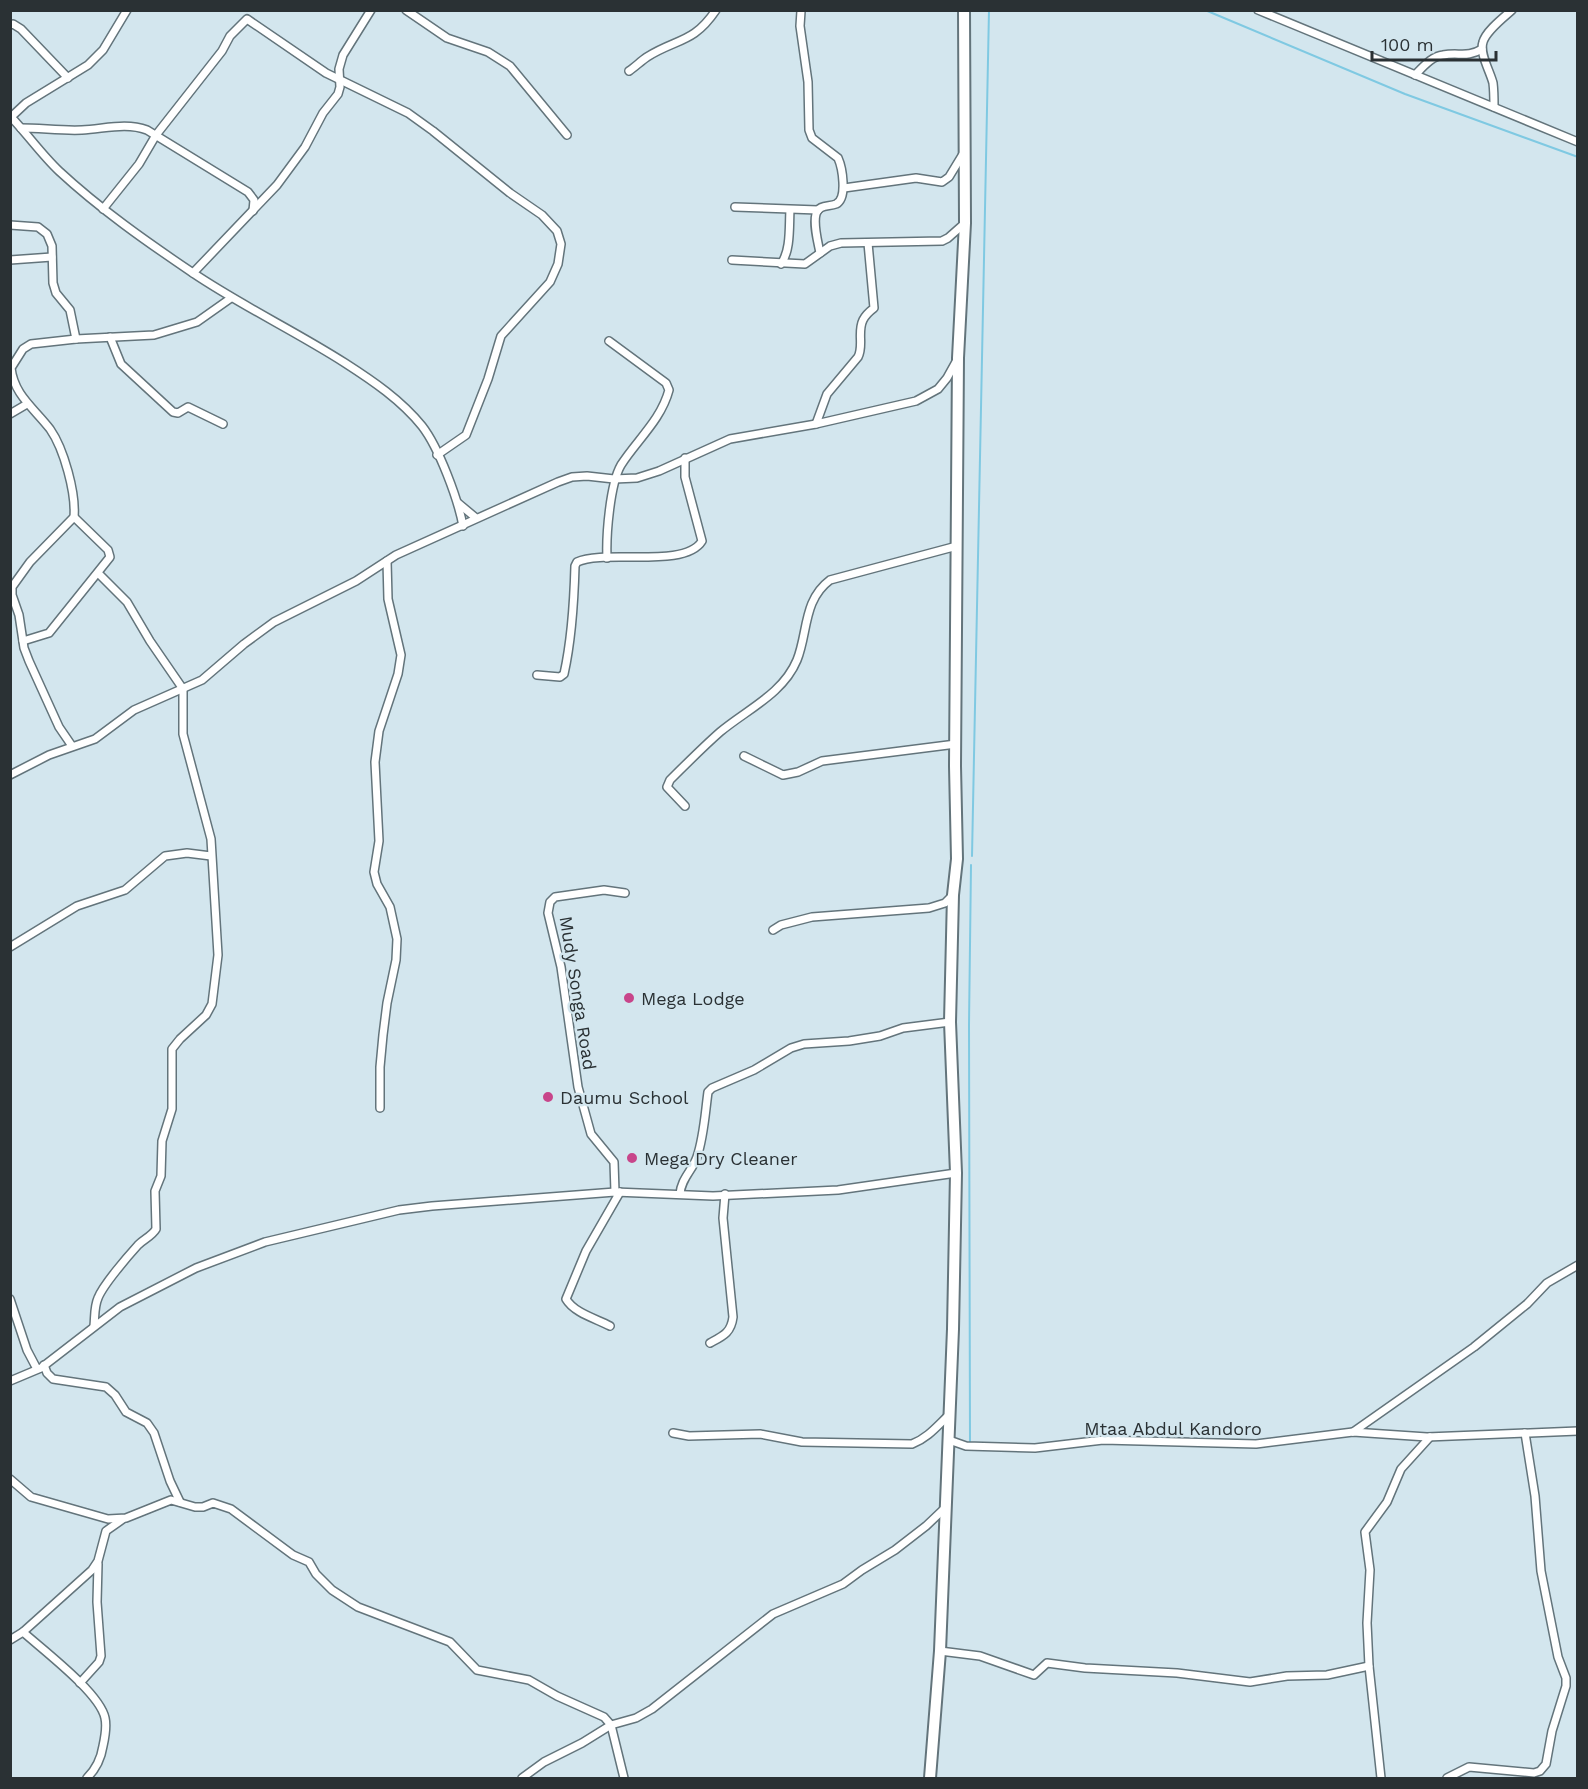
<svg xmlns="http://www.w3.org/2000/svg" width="1588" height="1789" font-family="'Work Sans',sans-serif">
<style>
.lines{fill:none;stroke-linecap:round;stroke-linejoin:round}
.stream{stroke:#7fc9e2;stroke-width:2}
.minor-casing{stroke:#63747b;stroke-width:10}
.secondary-casing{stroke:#63747b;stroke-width:14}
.minor{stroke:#fff;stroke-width:7}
.secondary{stroke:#fff;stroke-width:10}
.poi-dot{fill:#c8458a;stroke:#d3e6ee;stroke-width:2}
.labels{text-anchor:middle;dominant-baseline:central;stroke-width:5;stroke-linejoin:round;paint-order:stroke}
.street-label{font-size:18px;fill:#2a3134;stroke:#d3e6ee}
.poi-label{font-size:18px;fill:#2a3134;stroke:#d3e6ee;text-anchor:start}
</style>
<rect width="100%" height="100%" fill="#d3e6ee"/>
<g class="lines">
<g class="stream">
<path d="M1205,10L1405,94L1578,157"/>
<path d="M972,856L989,10"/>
<path d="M970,1442L969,1025L971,865"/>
</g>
<defs>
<g id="minor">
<path d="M406,10L447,38L488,52L510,66L567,135"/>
<path d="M1258,10L1578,142"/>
<path d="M801,11L800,26L808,82L809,130L812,138L838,158C842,167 848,198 836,204C829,207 819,204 816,214C813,225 818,242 820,253"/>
<path d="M10,25L13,24L21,29L68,78"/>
<path d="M629,71C635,67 641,61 647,57C677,38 693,44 716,10"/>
<path d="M1415,75C1423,67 1432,56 1443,55C1459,52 1467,58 1482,49"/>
<path d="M1494,107C1494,99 1494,91 1493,83C1490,71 1479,53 1483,42C1486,31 1503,18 1512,10"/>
<path d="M11,117C28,135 42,155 59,171C100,209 147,242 193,273C242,306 295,331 345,363C373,381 401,400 422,426C439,448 458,499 463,526"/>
<path d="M10,118L26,103L88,65L103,50L127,10"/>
<path d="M21,128C41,128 62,131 82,130C104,129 126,122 147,130L248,192L254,200L253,211"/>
<path d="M844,188L916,178L942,182L949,177L963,154"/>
<path d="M735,207L818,210"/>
<path d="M103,209L139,164L156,135L222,51L230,36L247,19L326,73L408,113L433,131L510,193L542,215L557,231L561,244L558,264L550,282L501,336L488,379L466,435L437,455"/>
<path d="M10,225L38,227L47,234L52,246L53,283L56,293L70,310L76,339"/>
<path d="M10,260L52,257"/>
<path d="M732,260L805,264L830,246L841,243L942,241L948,238L965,223"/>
<path d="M781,264C791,250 789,227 790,210"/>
<path d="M193,273L277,185L305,147L323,113L338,94L340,87L339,69L343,55L371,10"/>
<path d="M110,337L121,364L173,412L178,413L188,407L223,424"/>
<path d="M10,414L27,404"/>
<path d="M816,424L827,394L858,357C864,346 857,332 863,320C865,316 870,311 874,308L868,243"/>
<path d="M458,503L476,518"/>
<path d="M607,558C606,535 610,484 621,465C637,440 661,420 669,390L666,383L609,341"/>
<path d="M23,641L49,633L110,557L108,550L74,517"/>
<path d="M537,675L560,677L564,674C572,638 574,603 575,566L577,562C605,549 685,569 702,541L685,477V458"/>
<path d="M72,746L59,727L29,661L24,648L19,615L12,595V587L30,562L74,517C76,493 64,449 50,429C34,408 14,395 11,368L23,349L31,344L76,339L154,335L197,322L231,298"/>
<path d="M744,756L783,775L798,772L822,761L956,744"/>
<path d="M10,775L49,755L95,739L134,710L202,680L244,644L274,622L356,581L396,555L558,482L572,477L587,476L614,479L637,478L659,471L730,439L816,424L916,401L938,389L947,378L957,360"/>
<path d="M685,806L667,787L670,780C686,764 703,747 720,732C746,710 783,694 797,660C808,633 803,600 830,580L957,546"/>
<path d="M773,930L781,925L812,917L929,908L945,903L953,895"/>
<path d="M10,947L77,906L125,890L165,856L187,853L211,856"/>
<path d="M380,1108V1067L383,1035L387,1003L396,960L397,939L390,907L377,884L374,872L379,841L375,762L379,731L398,674L401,655L388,599L387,561"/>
<path d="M615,1192L614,1162L591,1134L578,1087L561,967L548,913L550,902L555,897L604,890L625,893"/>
<path d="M680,1194C681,1179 692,1171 697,1157C704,1136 705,1114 708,1092L712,1088L754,1070L791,1048L804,1044L849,1041L880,1036L903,1028L950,1022"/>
<path d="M10,1299L27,1350L37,1369"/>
<path d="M94,1326C95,1317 94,1307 98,1298C103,1285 128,1256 138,1245C144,1239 152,1236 156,1229L155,1191L161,1176L162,1141L172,1109V1049L180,1039L206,1015L212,1004L218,955L211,839L183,734V689L150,641L127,602L98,573"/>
<path d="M610,1326C597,1319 574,1313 566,1299L586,1251L620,1192"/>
<path d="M710,1343C723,1336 731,1333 733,1317L723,1218L725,1194"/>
<path d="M44,1365L47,1373L53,1379L106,1387L115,1395L126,1412L147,1423L154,1433L170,1481L180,1502"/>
<path d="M10,1381L41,1368L120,1307L196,1268L265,1242L399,1210L432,1206L615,1192L713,1196L838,1190L956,1173"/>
<path d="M1353,1432L1474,1347L1527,1304L1547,1283L1578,1265"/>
<path d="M673,1433L689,1436L760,1434L802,1442L912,1444C928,1438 938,1425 950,1414"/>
<path d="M949,1440L966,1446L1035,1448L1103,1440L1256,1444L1353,1432L1427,1437L1578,1431"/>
<path d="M10,1479L31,1497L108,1519L126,1518L171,1500L195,1507H203L213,1503L231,1509L293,1555L309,1562L316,1574L332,1590L358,1607L450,1642L477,1670L529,1680L557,1696L604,1717L611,1725L624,1778"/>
<path d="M23,1632C43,1650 100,1693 105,1718C107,1727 105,1737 103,1746C101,1759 96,1769 87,1778"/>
<path d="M10,1640L23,1632L92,1570L98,1561L106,1531L123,1519"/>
<path d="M940,1651L980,1656L1034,1675L1047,1663L1085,1668L1177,1673L1250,1682L1287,1676L1327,1675L1369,1666"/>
<path d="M80,1683L99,1662L101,1656L97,1602L98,1564"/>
<path d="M522,1778L544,1762L582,1743L611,1725L636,1718L652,1709L773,1614L843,1584L862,1570L895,1550L926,1526L946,1507"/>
<path d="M1381,1778L1369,1666L1367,1623L1370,1570L1365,1532L1387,1502L1401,1469L1430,1437"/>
<path d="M1447,1778L1469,1767L1534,1773L1540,1771L1546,1764L1552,1731L1566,1686V1678L1558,1657L1541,1571L1535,1496L1525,1433"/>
</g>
<path id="secondary" d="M930,1778L940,1651L953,1329L956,1173L950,1022L953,895L957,859L955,766L958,358L965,223L964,10"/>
</defs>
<use href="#minor" class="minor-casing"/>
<use href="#secondary" class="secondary-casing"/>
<use href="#minor" class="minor"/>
<use href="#secondary" class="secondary"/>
</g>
<g class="poi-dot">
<circle cx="629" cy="998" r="6"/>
<circle cx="548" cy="1097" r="6"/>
<circle cx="632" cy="1158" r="6"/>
</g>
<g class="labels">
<g class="street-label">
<text transform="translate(578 993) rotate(81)">Mudy Songa Road</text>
<text x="1173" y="1428">Mtaa Abdul Kandoro</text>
</g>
<g class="poi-label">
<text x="641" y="998">Mega Lodge</text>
<text x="560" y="1097">Daumu School</text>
<text x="644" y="1158">Mega Dry Cleaner</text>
</g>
</g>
<rect width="1588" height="1789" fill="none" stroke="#2a3134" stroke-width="24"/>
<path d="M1372 51v9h124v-9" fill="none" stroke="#2a3134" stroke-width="3"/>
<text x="1381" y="51" font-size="18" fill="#2a3134" stroke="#d3e6ee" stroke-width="4.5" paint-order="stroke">100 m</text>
</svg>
